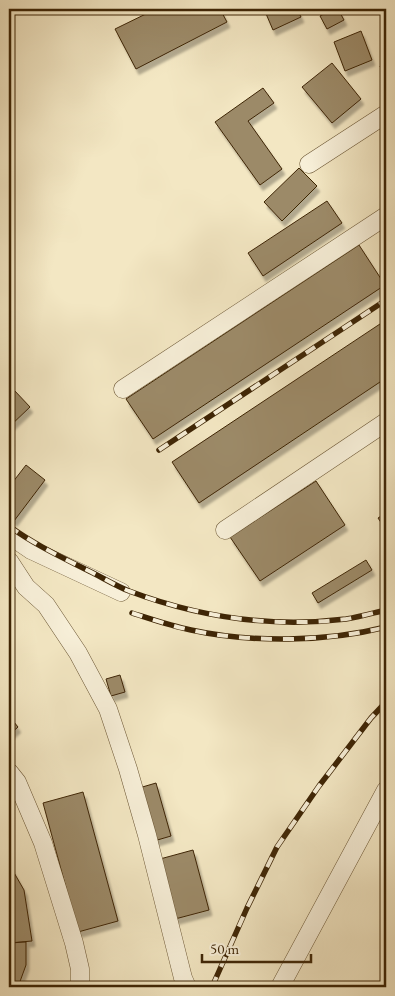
<svg xmlns="http://www.w3.org/2000/svg" width="395" height="996" font-family="'EB Garamond',serif">
<style>
.building{fill:#9c8a68;stroke:#3e2505;filter:url(#shadow)}
.lines{fill:none;stroke-linecap:round;stroke-linejoin:round}
.minor-casing{stroke:#6b5634;stroke-width:19}
.minor{stroke:#f7efd8;stroke-width:18}
.rail-casing{stroke:#3e2505;stroke-width:5.5}
.rail{stroke:#f7efd8;stroke-width:4;stroke-dasharray:11;stroke-linecap:butt}
</style>
<defs>
<filter id="shadow"><feDropShadow dx="3" dy="5.5" stdDeviation="1" flood-color="#0004"/></filter>
</defs>
<rect width="100%" height="100%" fill="#f3e7c3"/>
<filter id="stains"><feTurbulence type="fractalNoise" baseFrequency=".004" numOctaves="4"/><feColorMatrix values="0 0 0 0 .2 0 0 0 0 .09 0 0 0 0 .02 0 0 0 .5 -.17"/></filter>
<radialGradient id="worn" r=".72"><stop offset=".6" stop-color="#630" stop-opacity="0"/><stop offset="1" stop-color="#630" stop-opacity=".3"/></radialGradient>
<g class="building">
<path d="M156,9H220L227,22L136,69L115,29Z"/>
<path d="M264,9H297L301,17L273,30Z"/>
<path d="M333,9H338L344,20L327,29L320,16Z"/>
<path d="M361,31L372,60L345,71L334,42Z"/>
<path d="M332,63L361,99L332,123L302,87Z"/>
<path d="M386,63V83L380,66Z"/>
<path d="M263,88L274,103L248,121L282,169L260,185L215,122Z"/>
<path d="M299,168L317,186L282,221L264,202Z"/>
<path d="M327,201L342,223L263,276L248,253Z"/>
<path d="M359,245L385,285L153,439L126,399Z"/>
<path d="M386,320V378L199,503L172,462Z"/>
<path d="M14,390L30,407L9,427V395Z"/>
<path d="M26,465L45,480L14,521L9,517V487Z"/>
<path d="M316,481L345,525L260,581L230,537Z"/>
<path d="M386,513V530L378,518Z"/>
<path d="M366,560L372,570L318,603L312,593Z"/>
<path d="M120,675L125,692L111,696L106,679Z"/>
<path d="M9,716L18,727L9,735Z"/>
<path d="M156,783L171,836L154,841L139,788Z"/>
<path d="M83,792L118,921L78,932L43,803Z"/>
<path d="M193,850L209,910L175,919L160,859Z"/>
<path d="M9,864L24,890L32,941L9,943Z"/>
<path d="M26,942V965L18,987H9V943Z"/>
</g>
<g class="lines">
<defs>
<g id="minor">
<path d="M309,164L386,114"/>
<path d="M123,389L386,216"/>
<path d="M225,530L386,422"/>
<path d="M9,535L31,550L121,592"/>
<path d="M9,561L26,587L46,605L78,653L108,709L128,769L147,835L183,978L187,987"/>
<path d="M9,772L17,782L43,843L74,943L80,969V987"/>
<path d="M280,987L386,790"/>
</g>
</defs>
<use href="#minor" class="minor-casing"/>
<use href="#minor" class="minor"/>
<defs>
<g id="rail">
<path d="M159,450L386,300"/>
<path d="M9,526C32,543 59,556 85,569C100,576 114,585 129,591C198,617 272,628 346,619C359,617 373,613 386,610"/>
<path d="M132,613C151,619 171,626 191,630C251,643 327,642 386,627"/>
<path d="M212,987L247,908L277,847L319,786L371,718L386,702"/>
</g>
</defs>
<use href="#rail" class="rail-casing"/>
<use href="#rail" class="rail"/>
</g>
<rect width="395" height="996" fill="none" stroke="#f3e7c3" stroke-width="30"/>
<rect x="10" y="10" width="375" height="976" fill="none" stroke="#3e2505" stroke-width="2.5"/>
<rect x="15" y="15" width="365" height="966" fill="none" stroke="#3e2505"/>
<path d="M202 954v8h109v-8" fill="none" stroke="#3e2505" stroke-width="2.5"/>
<text x="210" y="954" font-size="15" fill="#3e2505" stroke="#f7efd8" stroke-width="4" paint-order="stroke">50 m</text>
<rect width="100%" height="100%" filter="url(#stains)"/>
<rect width="100%" height="100%" fill="url(#worn)"/>
</svg>
